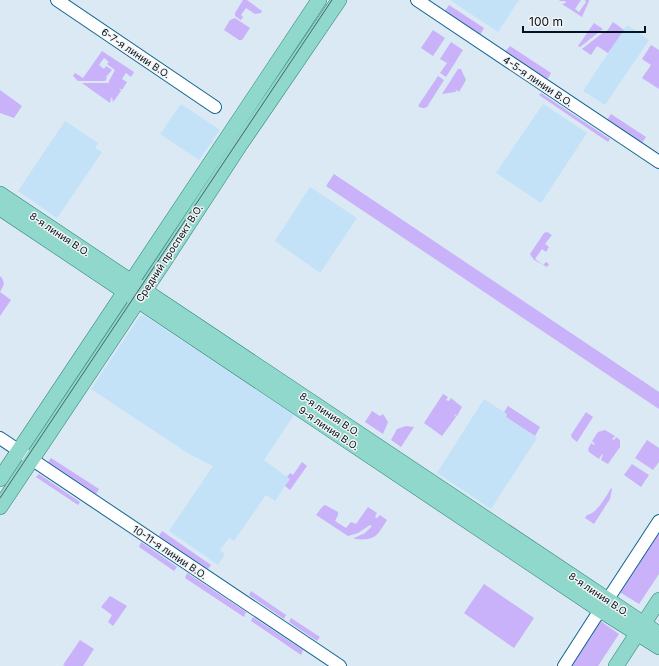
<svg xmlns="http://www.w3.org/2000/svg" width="659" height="666" font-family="Inter,sans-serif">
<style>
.built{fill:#c3e2f8}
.green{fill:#c9b2f9}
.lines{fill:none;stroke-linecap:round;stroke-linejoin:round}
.minor-casing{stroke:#106492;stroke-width:14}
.major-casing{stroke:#2c837a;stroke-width:16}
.minor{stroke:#fff;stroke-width:12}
.major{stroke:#8fd8cb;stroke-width:15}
.tram{stroke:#4a5d69;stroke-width:1}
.labels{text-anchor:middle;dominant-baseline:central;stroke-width:3;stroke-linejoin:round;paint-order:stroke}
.street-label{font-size:10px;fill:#001523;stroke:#f3f3f3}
</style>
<rect width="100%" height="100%" fill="#dae9f3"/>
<g class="built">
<path d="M450,0H519L498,32Z"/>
<path d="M627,25L649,40L605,105L583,91Z"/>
<path d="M181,104L220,130L212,141L213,142L212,144L211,143L199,160L160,134Z"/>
<path d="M543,104L587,133L541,203L496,173Z"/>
<path d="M65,121L98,143L95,148L102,152L57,218L18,191Z"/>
<path d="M310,187L357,218L320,273L275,241Z"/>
<path d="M144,315L294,415L264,460L290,479L275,501L266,495L234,541L229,538L220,550L225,554L218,565L169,531L213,466L189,454L91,389L140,316Z"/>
<path d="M484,399L507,414L506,417L537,438L491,509L437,473Z"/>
</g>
<g class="green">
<path d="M243,0H247L262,11L261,13L255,14L246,8L241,15L243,17L241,20L235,16V13Z"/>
<path d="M560,0H581L575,9L579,12L586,2L585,0H589V1L582,17L562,4L566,3L565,1H559Z"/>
<path d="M449,5L484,28L480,35L445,11Z"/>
<path d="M235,18L250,28L242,40H239L224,30L230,20Z"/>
<path d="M613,22L624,30L608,53L597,46L591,55L582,49L605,31H607Z"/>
<path d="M594,23L603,29L580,47L578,46Z"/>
<path d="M433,30L445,38L433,56L421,48Z"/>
<path d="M451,42L463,50L446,77L440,73L447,63L440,59Z"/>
<path d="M651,45L659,50V89L642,78L651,65L642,59Z"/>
<path d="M510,46L551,73L547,80L505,52Z"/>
<path d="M102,51L134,72L131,77L126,73L122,79L127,82L122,90L119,88L121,91L113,102L112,97L111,98L110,103L82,83H109V81L115,70L107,64L109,62L104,58L99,65L104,69L106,66L112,70L106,77L107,78L105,81H78L73,76L75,73L83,78Z"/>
<path d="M458,69H461L466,80L459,92L457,90L455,92L442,94Z"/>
<path d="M438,76L444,80L427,107C423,109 421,108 418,106Z"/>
<path d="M0,90L22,106L14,118L0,113Z"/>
<path d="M541,93L610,139L608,142L539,95Z"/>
<path d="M611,114L646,137L642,143L607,120Z"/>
<path d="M334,174L659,392V409L326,186Z"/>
<path d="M547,232L552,235L545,244L549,247L546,252L542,249L535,259L543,265L546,262L549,264L547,267L534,260L530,254L544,233Z"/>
<path d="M0,276L2,278L4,284L0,292L11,300L0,316Z"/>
<path d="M443,394L448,397L446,400L449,401L451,398L462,407L457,416L454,414L456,417L442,436L424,423Z"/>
<path d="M508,406L540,427L535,436L506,417L507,414L504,412Z"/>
<path d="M372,411L380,416L383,414L388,422L383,434L365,422Z"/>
<path d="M586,412L593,417L577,442L572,438L571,435Z"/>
<path d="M406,426L414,427L401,447L391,440L397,429Z"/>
<path d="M605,430L615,436L612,439L614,440L616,437L620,440V447L608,464L601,460L603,455L602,454L599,459L589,452L588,449L591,443L594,445L595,444L592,441L598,432Z"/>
<path d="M647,440L659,448V462L653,470L635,458Z"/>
<path d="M51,458L99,489L96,494L48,462Z"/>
<path d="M302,462L307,466L290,490L285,486L290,479L287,477L290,473L293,475Z"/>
<path d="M632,464L649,475L641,487L624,475Z"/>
<path d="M39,474L80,502L78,505L36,477Z"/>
<path d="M611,488L612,489L610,499L594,524L585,518L587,515C596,514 606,497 611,488Z"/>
<path d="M325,505L338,512V515L335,521L346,528L351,522L356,524L368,507L377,513L375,517L377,518L380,515L387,520C377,536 375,541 355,539L354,538L365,533L372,526L370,525L358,533L348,536L316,515L322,507Z"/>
<path d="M659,529V574L639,604L618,591Z"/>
<path d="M162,531L211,565L208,569L159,536Z"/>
<path d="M141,542L177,567L174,571L139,547Z"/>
<path d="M187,573L246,612L244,617L185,578Z"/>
<path d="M484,584L534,618L514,648L464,613Z"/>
<path d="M251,591L286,615L284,619L249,595Z"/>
<path d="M110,596L127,606L113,626L108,622L112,615L101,607Z"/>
<path d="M253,617L303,650L301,655L251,621Z"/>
<path d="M291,618L320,637L317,641L289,622Z"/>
<path d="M599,620L619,634L598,666H568Z"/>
<path d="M80,640L94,649L83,666H65L63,665Z"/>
</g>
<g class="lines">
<defs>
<g id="minor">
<path d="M57,0L215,107"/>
<path d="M417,0L659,162"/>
<path d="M0,438L340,666"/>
<path d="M608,599L659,521"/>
<path d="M564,666L600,610"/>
</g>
<g id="major">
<path d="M0,194L659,634"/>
<path d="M0,208L600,610L659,647"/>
<path d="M0,479L319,0"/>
<path d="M0,507L163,263L240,145L339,0"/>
<path d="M616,666L659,600"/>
</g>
</defs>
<use href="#minor" class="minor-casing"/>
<use href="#major" class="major-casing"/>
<use href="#minor" class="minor"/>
<use href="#major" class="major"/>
<path class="tram" d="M0,498L332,0"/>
</g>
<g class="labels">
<g class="street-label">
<text transform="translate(136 53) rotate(34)">6-7-я линии В.О.</text>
<text transform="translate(538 81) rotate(34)">4-5-я линии В.О.</text>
<text transform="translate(60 234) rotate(34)">8-я линия В.О.</text>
<text transform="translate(169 253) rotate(-57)">Средний проспект В.О.</text>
<text transform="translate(330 414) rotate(34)">8-я линия В.О.</text>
<text transform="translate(329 428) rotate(34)">9-я линия В.О.</text>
<text transform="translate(170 552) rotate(34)">10-11-я линии В.О.</text>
<text transform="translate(599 594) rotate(34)">8-я линия В.О.</text>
</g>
</g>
<path d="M523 26v6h122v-6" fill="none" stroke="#001523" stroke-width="2"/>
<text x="529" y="26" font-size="12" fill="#001523" stroke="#f3f3f3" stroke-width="3" paint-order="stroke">100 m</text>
</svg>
